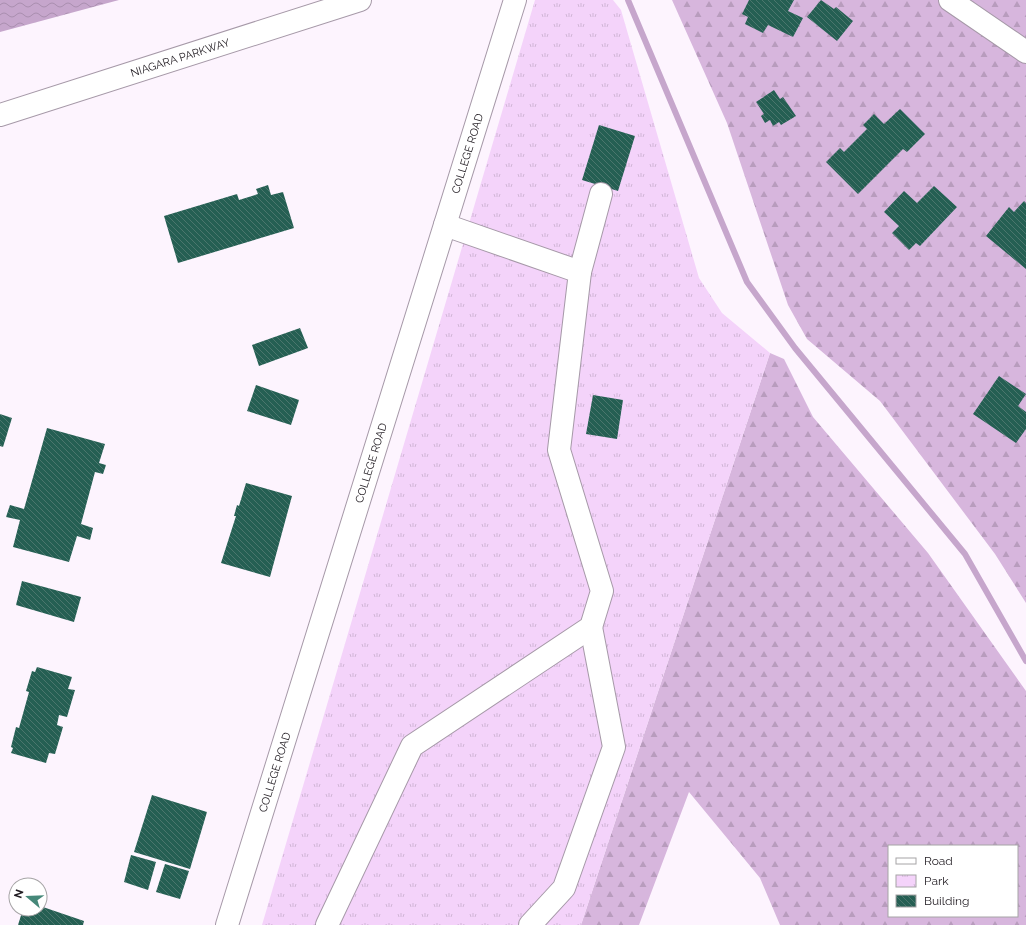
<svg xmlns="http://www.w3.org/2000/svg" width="1026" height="925" font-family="Raleway,sans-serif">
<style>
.forest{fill:url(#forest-firs);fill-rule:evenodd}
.park{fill:url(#park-tufts)}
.water{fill:url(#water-waves)}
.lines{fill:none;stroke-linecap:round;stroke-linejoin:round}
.stream{stroke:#c6a6cc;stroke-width:6}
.building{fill:url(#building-back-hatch)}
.minor-casing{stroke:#a699a8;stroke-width:24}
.major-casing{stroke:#a699a8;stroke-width:24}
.minor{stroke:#fff;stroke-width:22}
.major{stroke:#fff;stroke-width:22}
.labels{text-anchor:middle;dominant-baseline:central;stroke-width:4;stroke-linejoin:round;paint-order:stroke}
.street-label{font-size:11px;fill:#201b21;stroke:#fff}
</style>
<defs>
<pattern id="forest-firs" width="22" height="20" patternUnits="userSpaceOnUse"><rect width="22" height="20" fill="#d7b6dd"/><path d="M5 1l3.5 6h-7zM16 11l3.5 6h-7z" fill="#b89cbd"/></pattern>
<pattern id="park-tufts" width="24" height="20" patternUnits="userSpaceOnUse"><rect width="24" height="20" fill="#f4d3fa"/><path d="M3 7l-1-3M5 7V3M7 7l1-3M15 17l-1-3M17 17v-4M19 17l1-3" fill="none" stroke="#d1b5d6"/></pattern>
<pattern id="water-waves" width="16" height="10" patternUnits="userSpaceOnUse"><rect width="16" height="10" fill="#c6a6cc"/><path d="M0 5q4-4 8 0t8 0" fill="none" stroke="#aa8eaf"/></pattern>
<pattern id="building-back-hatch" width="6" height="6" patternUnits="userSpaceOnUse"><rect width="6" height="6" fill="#255f53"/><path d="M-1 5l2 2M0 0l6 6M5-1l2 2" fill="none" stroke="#4b766d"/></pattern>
</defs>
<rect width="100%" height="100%" fill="#fdf4fe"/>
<g class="forest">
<path d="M672,0H1026V603L995,554L880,401L807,339L788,305L727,123Z"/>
<path d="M770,353L784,359L813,417L928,553L1026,691V925H780L760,878L689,792L639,925H581ZM889,846H1017V916H889Z"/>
</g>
<path class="park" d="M535,0H613L621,10L699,278L722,313L770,353L581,925H262Z"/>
<path class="water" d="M0,0H119L0,32Z"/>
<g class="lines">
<path class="stream" d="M628,0L747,282L795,348L965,554L1026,661"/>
</g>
<g class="building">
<path d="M749,0H794L788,11L803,18L793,37L768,25L763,33L745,24L748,17L742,14Z"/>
<path d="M821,0L834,9L836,7L853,21L837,41L807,17Z"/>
<path d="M774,90L780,99L783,97L796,116L781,125L779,122L773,126L770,120L765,123L761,116L764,114L756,102Z"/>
<path d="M900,109L925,134L907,152L903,149L858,194L826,162L840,148L844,152L867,129L863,125L874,114L884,124Z"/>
<path d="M599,125L635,136L618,191L582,180Z"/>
<path d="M268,185L271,195L283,192L294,228L178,263L164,216L237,194L239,200L258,194L256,189Z"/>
<path d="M934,186L957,207L920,246L916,243L909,250L892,233L899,226L884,212L904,191L917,203Z"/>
<path d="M1024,201L1026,203V269L986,236L1009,207L1014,212Z"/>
<path d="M300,328L308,348L259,366L252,345Z"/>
<path d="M999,376L1026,394L1018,406L1026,412V429L1016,443L973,414Z"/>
<path d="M256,385L299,400L291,425L247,411Z"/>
<path d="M593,395L623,400L617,439L586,434Z"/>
<path d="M0,414L12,418L3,447L0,446Z"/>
<path d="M47,428L105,444L99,463L106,465L103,474L95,472L81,524L93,528L90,540L77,536L69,562L13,547L20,520L6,517L10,505L24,509Z"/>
<path d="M246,483L292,496L270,577L221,563L236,516H234L237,505L239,506Z"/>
<path d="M22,581L81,597L74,622L16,605Z"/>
<path d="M37,667L72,677L68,689L75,690L67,717L59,715L57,725L63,727L55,754L49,753L46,763L11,753L13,748L11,747L16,727L19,728L29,692L26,691L32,671L35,672Z"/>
<path d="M152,795L207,812L190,869L134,852Z"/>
<path d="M131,855L156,862L148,890L124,882Z"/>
<path d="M165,864L189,871L180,899L156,892Z"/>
<path d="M40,906L84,921L83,925H18L23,909H40Z"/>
</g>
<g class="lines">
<defs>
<g id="minor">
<path d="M950,0L1026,52"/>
<path d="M580,272L601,194"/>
<path id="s1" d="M227,925L515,0"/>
<path d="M327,925L412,746L591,627L602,591L559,450L580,272L445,225"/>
<path d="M530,925L564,888L614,747L591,627"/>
</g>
<g id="major">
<path id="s2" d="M0,115L360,0"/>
</g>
</defs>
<use href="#minor" class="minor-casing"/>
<use href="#major" class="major-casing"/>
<use href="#minor" class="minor"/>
<use href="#major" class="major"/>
</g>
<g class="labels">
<g class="street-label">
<text stroke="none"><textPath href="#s2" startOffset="189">NIAGARA PARKWAY</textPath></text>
<text stroke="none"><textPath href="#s1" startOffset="808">COLLEGE ROAD</textPath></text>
<text stroke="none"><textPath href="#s1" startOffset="484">COLLEGE ROAD</textPath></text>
<text stroke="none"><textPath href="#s1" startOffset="160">COLLEGE ROAD</textPath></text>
</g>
</g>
<rect x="888" y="845" width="130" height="72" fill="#ffffff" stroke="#a6a4a6"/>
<rect x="896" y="858" width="20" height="6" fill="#ffffff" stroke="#a6a4a6"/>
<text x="924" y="865" font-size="12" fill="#201b21">Road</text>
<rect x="896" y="875" width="20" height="12" fill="url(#park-tufts)" stroke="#a6a4a6"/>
<text x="924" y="885" font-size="12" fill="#201b21">Park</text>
<rect x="896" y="895" width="20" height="12" fill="url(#building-back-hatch)" stroke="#a6a4a6"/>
<text x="924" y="905" font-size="12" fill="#201b21">Building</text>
<g transform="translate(28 897) rotate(289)"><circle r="19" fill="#ffffff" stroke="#a6a4a6"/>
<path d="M0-3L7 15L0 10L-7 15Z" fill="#468879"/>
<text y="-6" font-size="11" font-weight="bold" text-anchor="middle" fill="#201b21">N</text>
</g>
</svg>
